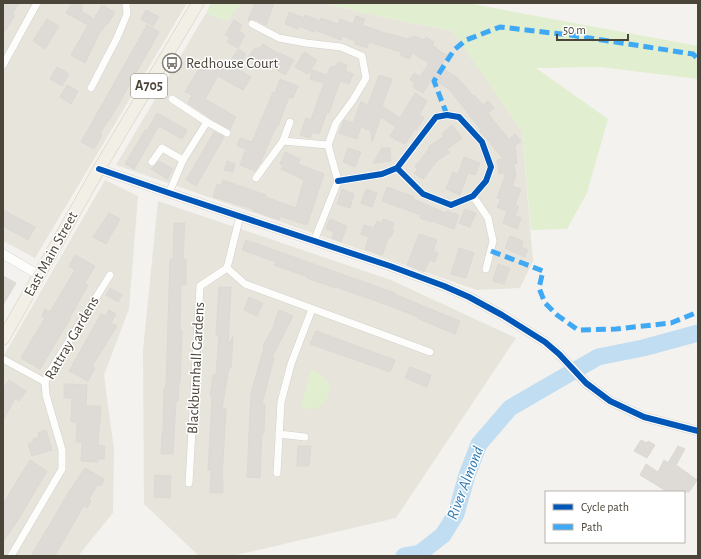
<svg xmlns="http://www.w3.org/2000/svg" width="701" height="559" font-family="'Alegreya Sans',sans-serif">
<style>
.residential{fill:#e7e4dc}
.green{fill:#e1eecf}
.lines{fill:none;stroke-linecap:round;stroke-linejoin:round}
.river{stroke:#c0ddf1;stroke-width:17}
.building{fill:#dedbd6;stroke:#dcd9d4}
.minor-casing{stroke:#d2d0cb;stroke-width:8}
.tertiary-casing{stroke:#d2d0cb;stroke-width:10}
.primary-casing{stroke:#d6cebb;stroke-width:13}
.minor{stroke:#fdfdfc;stroke-width:7}
.tertiary{stroke:#fdfdfc;stroke-width:9}
.primary{stroke:#f2efe6;stroke-width:12}
.quiet{stroke:#3fa9f5;stroke-width:5;stroke-dasharray:10 5;stroke-linecap:butt}
.cycleway-casing{stroke:#fff;stroke-width:8}
.cycleway{stroke:#0057b8;stroke-width:6}
.labels{text-anchor:middle;dominant-baseline:central;stroke-width:3;stroke-linejoin:round;paint-order:stroke}
.shield{fill:#fff;stroke:#817c74;stroke-width:1}
.shield-label{font-size:14px;font-weight:bold;fill:#4b4439}
.poi-label{font-size:15px;fill:#4b4439;stroke:#fff;text-anchor:start}
.street-label{font-size:15px;fill:#4b4439;stroke:#fff}
.water-label{font-size:16px;font-style:italic;fill:#2e7ab2;stroke:#fff}
</style>
<rect width="100%" height="100%" fill="#f4f2ee"/>
<g class="residential">
<path d="M3,3H187L35,258L3,241Z"/>
<path d="M241,3H323L382,17L453,31L522,132L533,261L520,288L477,290L116,165L206,13L227,21Z"/>
<path d="M105,180L138,196L129,309L104,375L114,450L113,513L78,556H3V357Z"/>
<path d="M158,201L391,280L516,338L396,518L232,556H199L144,504L143,350Z"/>
</g>
<g class="green">
<path d="M211,3H241L227,21L206,13Z"/>
<path d="M323,3H467L698,46V79L600,67L536,68L608,119L587,193L567,229L531,230L522,132L453,31L382,17Z"/>
<path d="M311,370C341,377 331,416 301,408Z"/>
</g>
<g class="lines">
<path class="river" d="M404,556L420,553L443,535L456,514L467,475L479,444L510,408L598,357L643,348L698,333"/>
</g>
<g class="building">
<path d="M3,3H19L12,14L15,15L3,34Z"/>
<path d="M72,3H78L83,6L81,11L94,19L102,5L115,12L108,24L107,23L99,34L85,63L71,55L88,25L66,13Z"/>
<path d="M255,3H274L266,25L254,19L248,20Z"/>
<path d="M146,10L159,17L153,26L141,19Z"/>
<path d="M289,12L304,18L305,15L320,21L321,18L338,24L340,19L353,24L356,16L365,19L362,25L391,35V34L407,39L414,36L424,40L426,37L434,42L432,45L443,53L448,55L440,67L458,78L473,96L474,95L483,105L488,101L494,108L488,113L497,125L509,139L515,134L521,141L515,146L517,163L514,164L516,175L512,186L521,189L515,205L519,206L515,216L521,218L517,229L503,223L507,211L497,207L501,199L497,198L506,173L499,174L497,160L503,159L486,138L479,131L481,130L449,89L432,79L423,93L413,87L415,83L410,80L414,73L420,77L429,63L412,53L410,59L400,55L401,52L369,42L367,48L355,44L356,41L342,36L341,40L315,30L314,32L299,26L298,29L285,24Z"/>
<path d="M47,19L59,26L45,49L33,41Z"/>
<path d="M234,20L242,25L239,31L245,35L238,48L227,42L230,37L225,35Z"/>
<path d="M147,25L159,32L109,121L108,120L100,134L102,135L94,149L81,142Z"/>
<path d="M263,44L279,54L280,53L294,60L285,75L271,66L269,69L248,57L254,49L261,47Z"/>
<path d="M238,49L246,54L237,69L251,77L243,90L218,76L205,99L236,117L230,129L210,118L188,103L192,95L185,92L201,65L207,68L212,59L221,64L223,61L229,64Z"/>
<path d="M304,52L317,60L308,74L295,67Z"/>
<path d="M338,62L347,65L345,71L353,74L349,84L340,81L329,113L327,112L319,134L313,132L310,138L300,135L306,118L311,120L324,83L310,79L312,70L327,75L330,67L336,66Z"/>
<path d="M57,67L69,74L62,86L50,79Z"/>
<path d="M379,75L392,79L382,106L400,118L415,93L427,101L419,115L424,118L416,130L415,129L405,144L394,139V138L390,136L396,127L381,117L372,142L370,126L369,130L361,127L357,139L339,133L344,120L353,123L361,102L368,105Z"/>
<path d="M280,79L298,86L293,98L289,97L278,126H277L273,133L261,162L255,171L240,165L246,149L237,146L240,138L252,142L273,92L275,93Z"/>
<path d="M67,85L78,91L71,104L60,97Z"/>
<path d="M157,113L187,130L182,139L159,126L134,169L125,164L145,130L147,131Z"/>
<path d="M452,125L462,138L446,150L450,152L436,162L423,179L414,173L418,169L415,167L429,149L428,147L444,136L442,134Z"/>
<path d="M214,132L224,137L196,186L186,180Z"/>
<path d="M348,148L361,152L355,167L343,162Z"/>
<path d="M382,148H390L391,161L373,163Z"/>
<path d="M285,152L300,159L298,164L324,174L307,225L280,216L279,220L252,210L253,209L213,197L217,184L221,186L223,180L266,195V197L296,208L304,180L281,169L283,165L280,164Z"/>
<path d="M464,157L480,163L475,175L468,173L460,195L446,189L453,172L458,174Z"/>
<path d="M159,161L173,169L167,179L151,169Z"/>
<path d="M227,161L235,164L233,172L224,170Z"/>
<path d="M387,187L414,197L413,199L446,213L447,211L459,215L454,229L432,221L431,222L420,218L421,215L382,201Z"/>
<path d="M342,189L354,194L350,208L337,204Z"/>
<path d="M366,189L377,193L372,207L361,203Z"/>
<path d="M465,209L476,213L470,227L459,223Z"/>
<path d="M3,210L35,227L28,240L3,226Z"/>
<path d="M109,213L120,219L106,244L93,237Z"/>
<path d="M330,219L347,226L341,242L332,238L334,232L326,229Z"/>
<path d="M383,219L394,223L392,229L394,230L391,237L389,236L382,255L365,249L369,237L361,234L364,225L374,228L377,221L382,223Z"/>
<path d="M174,223H185L183,259H186V285H181L180,330H182L180,383H179L178,401H176L173,454H161L162,433H163L164,388H166L170,259H173Z"/>
<path d="M419,234L437,240L433,251L438,253L435,262L429,260L424,272L407,265Z"/>
<path d="M510,236L523,241L521,247L528,250L525,257L505,248Z"/>
<path d="M246,240L395,293L394,294L460,321L455,334L417,318L418,317L390,306L336,287V288L307,278L308,277L274,265L276,262L242,250Z"/>
<path d="M459,248L474,253L466,278L451,274Z"/>
<path d="M75,255L95,266L85,283L88,285L69,319H70L40,369L21,358L45,318L42,316L45,309L50,312L75,270L69,266Z"/>
<path d="M498,264L510,268L504,284L493,281Z"/>
<path d="M3,276L16,283L3,305Z"/>
<path d="M219,287H231L228,346L233,336L231,368H229L222,408H226L222,478H223V493H210L211,471L208,470L212,397L210,396L213,375H216L219,335H216Z"/>
<path d="M110,288L122,295L118,302L106,295Z"/>
<path d="M249,297L263,303L257,316L244,310Z"/>
<path d="M109,310L116,314L111,323L117,326L92,366L95,368L88,381L69,371L101,314L105,316Z"/>
<path d="M279,310L293,316L272,358H274L262,404H265L264,433H262L260,478L247,477L251,393L264,347L263,346L275,324L274,323Z"/>
<path d="M316,331L395,360L390,372L310,344Z"/>
<path d="M410,367L431,375L427,387L405,378Z"/>
<path d="M9,380L26,391L19,401L15,398L3,421V389Z"/>
<path d="M64,384L87,385L86,406H101L98,445L105,446L104,459H98V462L81,461L82,442H76L77,422H71L72,398H64Z"/>
<path d="M46,430L52,450L32,456L28,444L34,442L33,439L39,437L38,433Z"/>
<path d="M641,440L647,443L648,441L655,445L647,458L634,451Z"/>
<path d="M298,446H311L309,466H297Z"/>
<path d="M678,446L685,449L676,465L697,480L689,492H668L640,475L646,464L658,472L664,460L668,463Z"/>
<path d="M30,460L47,471L20,517L3,542V504Z"/>
<path d="M85,468L104,479L101,486L98,484L89,499L91,501L87,508L84,505L55,556H31L67,495Z"/>
<path d="M155,475L171,476L170,498L154,497Z"/>
</g>
<g class="lines">
<defs>
<g id="minor">
<path d="M252,24L279,38L306,43L341,47L362,56L366,78L353,100L336,123L328,145L338,181L314,241"/>
<path d="M3,65L37,3"/>
<path d="M91,88L117,38L127,14L126,3"/>
<path d="M172,99L207,122L227,133"/>
<path d="M283,141L328,145"/>
<path d="M152,162L162,148L183,160"/>
<path d="M256,178L283,141L290,122"/>
<path d="M338,181L382,174L397,168L436,117L447,115L459,117L482,142L491,167L486,181L473,196L451,205L423,194L397,168"/>
<path d="M169,193L183,160L207,122"/>
<path d="M473,196L488,218L493,241L486,269"/>
<path d="M227,268L245,284L430,352"/>
<path d="M3,359L45,382"/>
<path d="M279,434L305,437"/>
<path d="M277,473L281,402L291,364L312,309"/>
<path d="M189,483L200,286L227,268L240,216"/>
<path d="M11,556L62,469V450L46,395L45,382L49,373L110,275"/>
</g>
<g id="tertiary">
<path d="M99,169L169,193L390,266L444,286L469,297L502,315L545,342L559,354L586,383L610,401L644,417L698,431"/>
<path d="M3,254L39,275"/>
</g>
<path id="primary" d="M3,339L99,169L198,3"/>
</defs>
<use href="#minor" class="minor-casing"/>
<use href="#tertiary" class="tertiary-casing"/>
<use href="#primary" class="primary-casing"/>
<use href="#minor" class="minor"/>
<use href="#tertiary" class="tertiary"/>
<use href="#primary" class="primary"/>
<g class="quiet">
<path d="M447,115L434,81L454,50L466,40L500,27L570,35L693,54L698,59"/>
<path d="M491,251L543,271L539,288L545,303L557,315L578,330L616,329L671,323L698,312"/>
</g>
<defs>
<g id="cycleway">
<path d="M99,169L169,193L390,266L444,286L469,297L502,315L545,342L559,354L586,383L610,401L644,417L698,431"/>
<path d="M338,181L382,174L397,168L436,117L447,115L459,117L482,142L491,167L486,181L473,196L451,205L423,194L397,168"/>
</g>
</defs>
<use href="#cycleway" class="cycleway-casing"/>
<use href="#cycleway" class="cycleway"/>
</g>
<defs>
<symbol id="bus-ring" viewBox="-11 -11 22 22"><circle r="9.5" fill="#fff" stroke="#868178" stroke-width="1.5"/><path d="M-5-6H5V4H4V6H2V4H-2V6H-4V4H-5ZM-3.5-4V0h7V-4ZM-3.5 1.2v1.5H-2V1.2ZM2 1.2v1.5H3.5V1.2Z" fill="#868178"/></symbol>
</defs>
<g fill-rule="evenodd">
<use href="#bus-ring" x="161" y="52" width="22" height="22"/>
</g>
<g class="labels">
<rect class="shield" x="131" y="74" width="36" height="24" rx="3"/>
<g class="shield-label">
<text x="149" y="86">A705</text>
</g>
<g class="poi-label">
<text x="186" y="63">Redhouse Court</text>
</g>
<g class="street-label">
<text transform="translate(51 254) rotate(-61)">East Main Street</text>
<text transform="translate(72 338) rotate(-60)">Rattray Gardens</text>
<text transform="translate(196 368) rotate(-87)">Blackburnhall Gardens</text>
</g>
<g class="water-label">
<text transform="translate(465 483) rotate(-69)">River Almond</text>
</g>
</g>
<rect width="701" height="559" fill="none" stroke="#4b4439" stroke-width="8"/>
<rect x="545" y="491" width="140" height="52" fill="#ffffff" stroke="#b7b4b0"/>
<rect x="553" y="504" width="20" height="6" fill="#0057b8" stroke="#b7b4b0"/>
<text x="581" y="511" font-size="12" fill="#4b4439">Cycle path</text>
<rect x="553" y="524" width="20" height="6" fill="#3fa9f5" stroke="#b7b4b0"/>
<text x="581" y="531" font-size="12" fill="#4b4439">Path</text>
<path d="M557 34v6h71v-6" fill="none" stroke="#4b4439" stroke-width="2"/>
<text x="563" y="34" font-size="12" fill="#4b4439" stroke="#ffffff" stroke-width="3" paint-order="stroke">50 m</text>
</svg>
